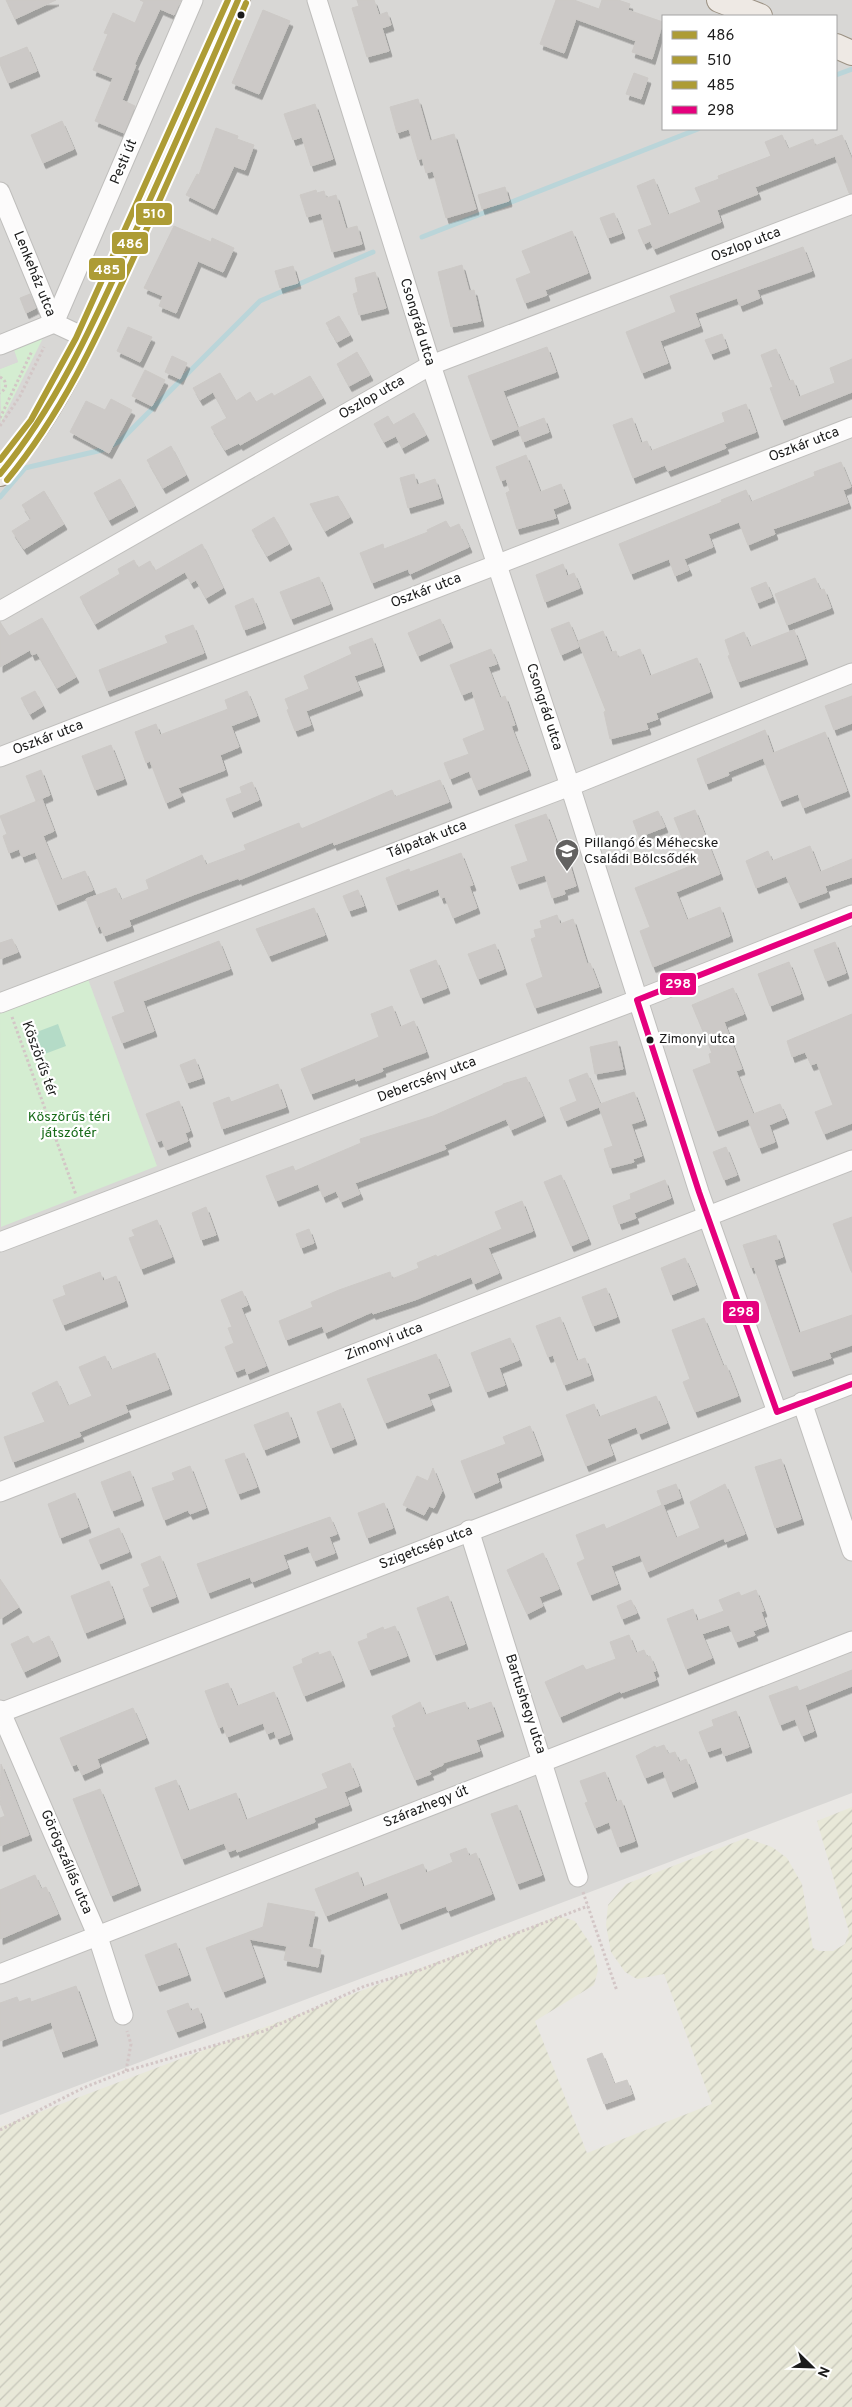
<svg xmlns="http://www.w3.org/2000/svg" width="852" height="2407" font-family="Overpass,sans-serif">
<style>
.residential{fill:#d8d7d5;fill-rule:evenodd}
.farmland{fill:url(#farmland-furrows)}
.park{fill:#d4edd1}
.pitch{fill:#b4dbc7}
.parking{fill:#d9d8d7}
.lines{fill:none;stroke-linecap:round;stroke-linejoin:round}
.stream{stroke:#bad5d9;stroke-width:5}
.building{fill:#ccc9c7;stroke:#ccc9c6;filter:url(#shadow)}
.minor-casing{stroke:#bfbebc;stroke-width:21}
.major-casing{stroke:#9c9284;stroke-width:26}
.path{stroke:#d3c6c6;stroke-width:3;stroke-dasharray:2.5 2.5;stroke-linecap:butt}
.minor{stroke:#fcfbfb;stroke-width:19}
.major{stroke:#eee9e4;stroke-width:24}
.bus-1-casing{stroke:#fff;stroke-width:10}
.bus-2-casing{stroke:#fff;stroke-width:10}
.bus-3-casing{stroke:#fff;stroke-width:10}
.bus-4-casing{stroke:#fff;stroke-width:10}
.bus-1{stroke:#ad9c35;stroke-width:6}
.bus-2{stroke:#ad9c35;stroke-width:6}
.bus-3{stroke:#ad9c35;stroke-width:6}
.bus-4{stroke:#e5007d;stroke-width:6}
.bus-dot{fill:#1b1b1b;stroke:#fff;stroke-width:2}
.labels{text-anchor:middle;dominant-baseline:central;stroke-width:4.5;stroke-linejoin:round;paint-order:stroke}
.bus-label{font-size:13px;fill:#1b1b1b;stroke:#fff;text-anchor:start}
.street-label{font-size:14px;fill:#1b1b1b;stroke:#fff}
.poi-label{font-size:14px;fill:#1b1b1b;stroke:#fff;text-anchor:start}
.park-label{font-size:14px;fill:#176b18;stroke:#fff}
.line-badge{stroke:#fff;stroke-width:2}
.badge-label{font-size:14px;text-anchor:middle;font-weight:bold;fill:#fff}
</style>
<defs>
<pattern id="farmland-furrows" width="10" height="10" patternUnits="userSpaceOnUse" patternTransform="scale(1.25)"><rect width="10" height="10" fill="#e8e8d8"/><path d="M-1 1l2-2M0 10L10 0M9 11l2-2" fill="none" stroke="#c6c6b9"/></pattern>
<filter id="shadow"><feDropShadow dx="3" dy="5.5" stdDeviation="0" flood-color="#0004"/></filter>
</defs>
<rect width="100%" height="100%" fill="#e9e7e4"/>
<path class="residential" d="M0,0H852V1793L0,2115ZM663,16H836V129H663Z"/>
<path class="farmland" d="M852,1807V2407H0V2127L559,1916L575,1921L593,1948L598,1970L594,1985L535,2021L587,2153L712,2104L664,1974L637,1979L625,1972L611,1952L606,1925L608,1905L626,1884L746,1838L772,1847L787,1858L802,1884L813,1948L819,1951H833L845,1944L849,1932L817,1821Z"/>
<g class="park">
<path d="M43,338L1,422L0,369L18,362L14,350Z"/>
<path d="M88,979L157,1166L1,1227L0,1012Z"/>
</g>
<path class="pitch" d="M58,1024L66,1046L34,1058L26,1036Z"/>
<path class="parking" d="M10,341L18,362L0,369V345Z"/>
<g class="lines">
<g class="stream">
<path d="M836,75L852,69"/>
<path d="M422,237L698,129"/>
<path d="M0,497L25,468L102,450L120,441L260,301L373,252"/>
</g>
</g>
<g class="building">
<path d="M6,0H56L15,19Z"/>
<path d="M140,0H181L174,15L160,9L134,65H136L122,100L135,106L124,133L95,121L113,78L93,70L108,34L104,33L113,13L135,23L144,2Z"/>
<path d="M357,0H374L379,15L387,12L391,25L382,28L389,51L367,57L352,8L359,6Z"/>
<path d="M556,0H574L599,9L602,0H618L630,4L628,10L663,22L652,59L632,52L636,41L576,19L564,53L540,44Z"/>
<path d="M263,10L290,21L259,94L232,83Z"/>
<path d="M27,47L37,71L8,83L0,64V58Z"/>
<path d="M634,73L648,78L641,99L626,94Z"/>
<path d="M418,99L430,141L454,134L476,209L446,218L433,171L426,173L422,158L418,160L409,129L397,133L390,107Z"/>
<path d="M315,104L333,159L311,166L302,137L293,140L284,114Z"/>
<path d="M62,121L74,149L43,163L31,135Z"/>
<path d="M216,128L238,136L237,139L254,145L245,170L234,166L214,209L186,195L197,174L199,175Z"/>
<path d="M782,135L788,149L813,139L815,146L842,135L852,160V193H849L835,156L755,187L758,194L717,210L721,222L654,249L650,241L644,244L638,230L652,225L637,186L654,179L668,215L701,202L695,188L719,179L718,176L771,156L765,142Z"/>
<path d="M505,187L509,201L482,209L478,195Z"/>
<path d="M316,190L317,193L324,191L326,198L336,195L346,229L357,226L362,244L332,252L321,213L307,217L300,195Z"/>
<path d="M614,213L622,233L608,238L600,218Z"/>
<path d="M174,226L211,242L212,238L234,248L223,272L198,261L176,313L159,306L163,296L144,288Z"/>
<path d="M572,231L588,273L545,290L547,295L525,303L516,279L531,273L522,251Z"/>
<path d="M803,247L812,271L757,290L760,298L740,306L737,298L695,313L700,326L660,341L668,363L642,373L626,332L676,312L670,296Z"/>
<path d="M462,265L469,291L474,290L481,321L451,327L438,272Z"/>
<path d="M293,266L298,283L280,288L275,271Z"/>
<path d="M375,272L386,308L359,315L353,294L358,292L355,278Z"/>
<path d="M30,294L36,308L26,313L20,298Z"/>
<path d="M339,316L350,335L337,342L326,323Z"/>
<path d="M128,327L152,337L140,362L117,351Z"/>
<path d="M722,334L727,348L711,354L705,340Z"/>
<path d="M547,347L556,372L503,391L518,429L491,440L468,376Z"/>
<path d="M776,349L789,381L793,380L799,397L835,383L830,368L852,359V392L782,420L770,388L773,387L761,355Z"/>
<path d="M357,352L370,375L349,386L337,364Z"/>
<path d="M172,356L187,363L180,379L165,372Z"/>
<path d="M145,370L165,380L152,406L132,396Z"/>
<path d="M220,373L236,401L250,392L256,402L272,393L274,396L310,376L323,398L240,445L239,443L225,450L211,427L227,418L213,392L200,400L193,388Z"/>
<path d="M111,399L132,410L109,453L70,432L86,401L105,410Z"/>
<path d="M746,404L756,432L724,444L726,448L668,471L665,465L633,478L613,425L632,418L641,443L647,441L651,451L725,422L722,413Z"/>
<path d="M414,413L426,435L402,448L396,436L384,442L374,424L388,416L393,425Z"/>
<path d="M544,418L549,432L523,442L518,428Z"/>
<path d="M171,446L186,475L163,488L147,460Z"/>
<path d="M526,455L540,492L561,484L568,503L553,509L556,518L517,529L506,493L510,491L506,479L501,481L496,467Z"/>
<path d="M841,462L851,487L843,490L848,503L773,529L775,534L748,545L739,522L708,534L713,547L684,559L689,570L675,576L669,559L631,574L619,544L722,502L721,500L746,490L751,502L815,476L814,472Z"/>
<path d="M414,474L417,485L435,479L441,498L408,508L400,478Z"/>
<path d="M120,479L135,506L109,520L94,493Z"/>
<path d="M44,491L64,524L24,549L12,531L31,519L22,505Z"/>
<path d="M338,496L350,517L325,531L310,504Z"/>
<path d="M274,517L289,544L267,556L252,530Z"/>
<path d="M446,521L450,528L459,524L469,547L410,574L408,569L372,583L360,553L383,544L384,549L428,532L427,530Z"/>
<path d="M202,544L223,588L206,598L196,580L191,583L185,572L95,624L80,597L120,574L118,569L134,560L138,568L150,561L155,571Z"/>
<path d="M563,564L567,576L574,573L580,588L545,602L536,575Z"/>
<path d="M319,577L330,604L291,619L280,592Z"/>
<path d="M815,578L820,590L824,589L831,608L787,625L775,594Z"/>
<path d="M766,582L772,597L757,603L751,588Z"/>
<path d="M253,598L263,623L244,630L235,606Z"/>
<path d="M42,618L76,677L57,688L37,653L32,655L30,650L0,667V622L9,636Z"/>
<path d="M440,619L450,642L418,656L408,633Z"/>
<path d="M569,622L579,647L561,655L551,629Z"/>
<path d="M193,625L204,653L107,691L99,670L168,643L165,636Z"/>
<path d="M794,630L805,659L738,682L728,656L730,655L725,640L744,632L750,647Z"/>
<path d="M603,631L611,652L616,651L618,658L640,649L650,676L697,658L710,692L656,713L658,719L646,723L648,729L610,739L604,712L606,711L578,641Z"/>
<path d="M372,638L382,666L354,676L360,690L306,711L311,725L295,731L287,710L289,709L285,699L309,689L304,676L352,654L349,647Z"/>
<path d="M491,649L497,664L488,667L500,698L505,696L515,725L511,726L528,770L477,790L469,771L450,779L444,763L469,754L463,739L485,730L472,691L462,695L450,665Z"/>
<path d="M35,691L43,706L30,714L21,698Z"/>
<path d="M247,691L257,716L231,726L239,747L220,755L225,770L178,788L182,796L166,803L150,761L146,763L135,732L156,724L160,735L228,709L225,700Z"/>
<path d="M852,696V723L834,730L825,706Z"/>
<path d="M765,730L773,753L825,732L847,791L803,808L798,794L780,801L763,758L728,772L729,775L706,784L697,759Z"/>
<path d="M111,745L124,779L95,790L82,756Z"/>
<path d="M41,770L50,795L36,801L26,776Z"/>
<path d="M440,780L449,802L334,845L333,842L239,880V878L193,895L129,920L131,926L104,936L100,926L97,928L86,899L116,888L121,900L149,889L146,880L202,855L206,865L246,850L244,845L299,823L301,829L392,790L395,797Z"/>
<path d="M252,782L259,800L231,812L226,799L242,793L240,787Z"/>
<path d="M42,799L54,831L43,836L61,880L85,871L93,890L56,905L35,852L22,857L19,849L9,853L3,836L7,834L0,816Z"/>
<path d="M695,810L720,874L676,892L687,920L720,907L730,936L653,967L640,931L650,927L635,888L693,865L674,818Z"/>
<path d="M658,811L665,827L639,837L633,821Z"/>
<path d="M546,814L563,860L568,859L576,886L564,890L565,894L552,898L545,875L517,884L511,867L528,861L515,825Z"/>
<path d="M810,846L820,872L852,859V877L825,886L827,892L798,903L786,876L756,888L746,861L768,851L772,861Z"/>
<path d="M461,853L473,885L469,886L477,908L453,918L445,897L441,898L438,889L396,905L386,878L409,869L410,872Z"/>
<path d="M358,890L364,906L349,911L343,896Z"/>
<path d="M314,908L325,935L269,956L256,929Z"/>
<path d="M557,915L560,924L573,919L587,964L590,963L599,987L535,1008L526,984L543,977L531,939L536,937L534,930L542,928L540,921Z"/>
<path d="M12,939L18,952L0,959V943Z"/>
<path d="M219,941L230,969L143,1001L154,1031L122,1043L112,1017L125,1012L114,982Z"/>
<path d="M835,942L846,973L826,981L814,950Z"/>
<path d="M495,944L504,969L478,979L468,954Z"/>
<path d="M436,960L447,988L421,998L410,970Z"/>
<path d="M789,962L801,994L770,1006L758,974Z"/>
<path d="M733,988L744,1014L724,1022L742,1069L736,1071L753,1114L780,1104L786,1118L769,1125L775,1142L759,1148L748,1119L716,1131L693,1070L711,1063L709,1054L712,1053L692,1005Z"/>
<path d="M392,1006L400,1027L414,1021L426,1052L382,1068L383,1071L356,1081L355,1078L311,1094L301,1069L379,1037L371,1014Z"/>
<path d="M852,1014V1123L824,1134L815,1112L833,1105L817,1063L811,1065L805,1052L792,1057L787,1041Z"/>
<path d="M617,1041L623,1069L595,1074L590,1047Z"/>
<path d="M195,1059L202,1078L187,1083L180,1065Z"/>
<path d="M587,1073L600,1104L634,1092L644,1120L631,1124L642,1156L633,1159L634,1162L610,1168L604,1149L613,1146L599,1107L565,1121L560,1108L577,1101L569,1080Z"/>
<path d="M526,1077L543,1116L511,1130L506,1119L444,1145L446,1149L355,1183L360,1194L341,1202L336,1191L323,1197L318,1184L276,1201L266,1176L293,1166L295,1171L361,1143L360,1139L433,1116L503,1085V1084Z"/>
<path d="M278,1084L286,1107L222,1129L213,1103L229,1097L231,1102Z"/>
<path d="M179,1101L190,1131L185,1133L188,1141L166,1150L162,1140L157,1142L146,1114Z"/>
<path d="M726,1147L737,1175L724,1180L713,1152Z"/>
<path d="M561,1175L588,1239L571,1246L544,1182Z"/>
<path d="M665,1180L671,1198L634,1213L636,1218L619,1224L613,1206L631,1199L630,1194Z"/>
<path d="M522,1201L533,1231L488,1248L499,1273L474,1284L471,1277L415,1300L373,1314L372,1312L325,1333L322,1326L286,1340L279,1321L313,1307L311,1302L339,1290L390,1272L392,1279L419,1268L417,1263L436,1255L437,1257L502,1229L495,1212Z"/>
<path d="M206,1207L216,1235L201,1240L192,1213Z"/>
<path d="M852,1217V1271H851L833,1224Z"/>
<path d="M157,1220L172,1257L141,1269L129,1238L135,1236L132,1230Z"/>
<path d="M309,1229L314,1243L301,1248L296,1234Z"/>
<path d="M776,1235L783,1257L774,1260L799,1333L852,1315V1345L829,1353L831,1358L791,1371L754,1267L751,1268L743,1245Z"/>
<path d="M685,1258L696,1285L671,1295L661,1268Z"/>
<path d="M100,1272L103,1281L116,1276L125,1301L63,1325L53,1300L66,1295L63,1286Z"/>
<path d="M606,1288L617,1317L593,1326L582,1297Z"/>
<path d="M242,1291L248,1305L241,1308L266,1366L247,1374L245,1368L235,1372L225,1347L234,1343L228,1328L232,1327L221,1300Z"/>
<path d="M560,1317L577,1361L585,1358L591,1375L564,1385L553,1355L548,1357L536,1326Z"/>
<path d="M704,1318L723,1366L726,1365L738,1396L695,1412L683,1382L690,1379L672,1330Z"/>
<path d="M510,1338L519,1360L499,1368L505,1385L486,1392L471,1353Z"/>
<path d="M155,1353L169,1389L125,1405L128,1412L79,1432L81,1436L13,1462L4,1437L45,1422L32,1393L57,1381L68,1406L92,1396L79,1367L105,1356L111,1370Z"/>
<path d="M436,1354L449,1386L427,1394L432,1405L385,1423L367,1379Z"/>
<path d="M656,1396L667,1423L639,1434L636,1427L607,1439L613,1455L586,1466L566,1415L594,1404L599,1417Z"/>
<path d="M340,1403L354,1439L331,1448L317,1412Z"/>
<path d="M288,1412L297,1437L264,1450L254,1425Z"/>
<path d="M530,1426L541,1455L496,1473L499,1482L473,1493L461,1461L506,1444L503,1437Z"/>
<path d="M244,1453L257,1487L238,1494L225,1460Z"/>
<path d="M781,1459L801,1519L775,1528L755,1467Z"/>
<path d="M190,1466L206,1508L190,1514L188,1510L164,1520L152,1488L175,1480L172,1473Z"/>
<path d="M433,1468L442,1491L434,1508L429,1506L424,1515L403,1505L417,1476L428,1481Z"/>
<path d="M130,1471L141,1500L112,1511L101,1482Z"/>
<path d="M676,1484L681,1498L663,1505L676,1538L700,1528L690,1502L725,1484L745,1534L725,1542L724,1538L647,1572L640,1555L611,1566L618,1584L590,1595L577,1563L585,1559L576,1535L604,1524L606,1529L662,1505L657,1491Z"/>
<path d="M75,1493L88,1527L60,1538L48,1504Z"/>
<path d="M384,1503L393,1528L367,1538L358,1513Z"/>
<path d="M330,1517L337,1534L329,1537L335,1553L314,1561L308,1546L283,1555L288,1568L252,1582L250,1577L208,1593L197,1564Z"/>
<path d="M119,1528L129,1552L99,1564L89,1540Z"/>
<path d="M543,1553L559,1589L539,1597L543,1606L527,1614L507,1570Z"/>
<path d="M160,1556L176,1597L150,1607L143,1589L150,1586L141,1564Z"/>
<path d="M0,1579L19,1607L0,1619Z"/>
<path d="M109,1581L123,1618L85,1633L71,1596Z"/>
<path d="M756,1590L764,1611L761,1612L766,1626L753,1631L755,1635L736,1642L729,1625L702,1634L712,1658L686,1669L667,1619L693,1609L697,1621L724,1611L719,1600L739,1592L741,1596Z"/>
<path d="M448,1596L465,1644L434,1655L417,1608Z"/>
<path d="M631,1600L637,1613L622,1619L617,1606Z"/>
<path d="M395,1626L407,1656L369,1670L358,1642L368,1638L367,1634L383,1627L384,1630Z"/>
<path d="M629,1635L636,1653L644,1650L647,1657L650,1656L656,1671L653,1672L656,1680L621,1693L620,1691L560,1717L545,1682L583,1665L586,1670L616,1659L610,1642Z"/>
<path d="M28,1636L32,1644L49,1636L58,1656L24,1672L11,1644Z"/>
<path d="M330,1651L342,1681L304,1696L293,1667L303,1663L302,1659L318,1652L319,1655Z"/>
<path d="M852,1670V1686L805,1705L814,1731L802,1736L795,1719L780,1725L769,1696L797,1686L799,1691Z"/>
<path d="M228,1683L237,1706L274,1692L290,1734L277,1739L274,1731L267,1734L263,1723L227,1737L223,1726L219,1728L205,1691Z"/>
<path d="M420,1702L425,1715L465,1702L468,1710L491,1702L501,1731L476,1740L480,1751L443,1763V1765L429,1771L431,1774L415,1780L393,1728L396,1727L392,1716Z"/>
<path d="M133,1708L146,1738L97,1759L100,1767L82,1775L77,1764L72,1766L60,1738Z"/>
<path d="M736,1711L749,1747L724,1756L721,1747L707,1752L699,1732L714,1726L712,1720Z"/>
<path d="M664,1745L668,1754L675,1752L679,1762L686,1759L695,1782L671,1792L663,1771L645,1778L636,1756L655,1746L656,1748Z"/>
<path d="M350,1763L359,1786L344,1792L349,1805L314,1818L315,1822L237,1852L236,1849L228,1852L224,1843L182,1859L155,1788L176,1780L188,1811L236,1793L246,1820L328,1788L322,1774Z"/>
<path d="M1,1764L29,1835L0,1846V1818L5,1816L0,1803Z"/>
<path d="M605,1772L616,1802L621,1800L635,1841L618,1847L609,1822L595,1828L585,1803L588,1802L580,1781Z"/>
<path d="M100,1789L138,1885L111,1896L73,1799Z"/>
<path d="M517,1805L542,1875L517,1884L491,1814Z"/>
<path d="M466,1848L469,1856L476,1853L492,1894L448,1911L446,1906L399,1924L387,1892L326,1916L315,1889L358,1872L363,1887L423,1864L426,1873L453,1862L450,1854Z"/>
<path d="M35,1875L41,1889L46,1887L58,1914L0,1939V1890Z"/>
<path d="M268,1903L315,1912L308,1947L321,1950L318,1967L284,1960L287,1946L249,1939L263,1977L223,1992L206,1948L263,1927Z"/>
<path d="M176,1943L188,1975L157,1986L145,1955Z"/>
<path d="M76,1986L95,2040L61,2052L51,2022L0,2041V2003L17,1997L19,2002L30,1998L31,2002Z"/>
<path d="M188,2003L191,2011L198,2008L203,2022L176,2032L167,2011Z"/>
<path d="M602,2053L614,2084L627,2080L632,2094L604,2104L587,2059Z"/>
</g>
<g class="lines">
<defs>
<g id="minor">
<path d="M317,0L431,365L570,786L699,1192L777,1412"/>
<path d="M0,192L54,323L86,338"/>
<path d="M0,345L54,323L193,0"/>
<path d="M0,611L431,365L852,204"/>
<path d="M0,757L852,427"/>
<path d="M0,1003L570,786L852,673"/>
<path d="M0,1242L637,1000L852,915"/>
<path d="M802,1402L852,1551"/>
<path d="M0,1492L852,1160"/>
<path d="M469,1530L578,1877"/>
<path d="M0,1710L98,1937L123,2015"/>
<path d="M0,1713L852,1384"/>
<path d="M0,1974L852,1641"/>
</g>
<g id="major">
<path d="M719,0L760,16"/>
<path d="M836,46L852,53"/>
<path d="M0,474C56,412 89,332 124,257C163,172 201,86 238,0"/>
</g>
</defs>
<use href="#minor" class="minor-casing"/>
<use href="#major" class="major-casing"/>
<g class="path">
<path d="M0,377C8,381 7,389 0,393"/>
<path d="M0,418L32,351"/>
<path d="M0,426L20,396L44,347"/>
<path d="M12,1017L76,1195"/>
<path d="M583,1892L617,1991"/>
<path d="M126,2071L131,2044L127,2031"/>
<path d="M0,2130L83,2088L126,2071L264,2031L365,1986L420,1970L588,1906"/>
</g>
<use href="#minor" class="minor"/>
<use href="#major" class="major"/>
<defs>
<path id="bus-1" d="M0,474C57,405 93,324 130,243C167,163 203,81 238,0"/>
<path id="bus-2" d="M7,480C65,410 101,328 139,246C175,166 211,85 246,3"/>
<path id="bus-3" d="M0,460L31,420L76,338L228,0"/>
<path id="bus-4" d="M852,915L637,1000L699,1192L777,1412L852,1384"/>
</defs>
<use href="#bus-1" class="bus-1-casing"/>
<use href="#bus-2" class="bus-2-casing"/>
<use href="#bus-3" class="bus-3-casing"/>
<use href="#bus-4" class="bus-4-casing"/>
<use href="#bus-1" class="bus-1"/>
<use href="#bus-2" class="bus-2"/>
<use href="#bus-3" class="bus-3"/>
<use href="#bus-4" class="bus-4"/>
</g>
<defs>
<symbol id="school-pin" viewBox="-11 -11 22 30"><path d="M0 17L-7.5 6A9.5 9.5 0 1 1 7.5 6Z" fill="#636261" stroke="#fff"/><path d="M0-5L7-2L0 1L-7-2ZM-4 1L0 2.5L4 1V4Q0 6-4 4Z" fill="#fff"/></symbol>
</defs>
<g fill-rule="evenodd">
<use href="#school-pin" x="553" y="837" width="28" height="38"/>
</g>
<g class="bus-dot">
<circle cx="241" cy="15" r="4.5"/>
<circle cx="650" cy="1040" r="4.5"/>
</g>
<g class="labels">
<g class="bus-label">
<text x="659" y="1040">Zimonyi utca</text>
</g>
<g class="street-label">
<text transform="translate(124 162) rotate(-67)">Pesti út</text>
<text transform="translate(746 245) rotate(-21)">Oszlop utca</text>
<text transform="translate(34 274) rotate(68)">Lenkeház utca</text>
<text transform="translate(417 322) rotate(73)">Csongrád utca</text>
<text transform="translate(372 398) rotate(-30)">Oszlop utca</text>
<text transform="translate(804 445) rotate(-21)">Oszkár utca</text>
<text transform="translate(426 591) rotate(-21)">Oszkár utca</text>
<text transform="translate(544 707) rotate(72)">Csongrád utca</text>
<text transform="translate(48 738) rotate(-21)">Oszkár utca</text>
<text transform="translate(427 840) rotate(-21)">Tálpatak utca</text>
<text transform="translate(39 1059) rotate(70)">Köszörűs tér</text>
<text transform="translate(427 1080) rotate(-21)">Debercsény utca</text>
<text transform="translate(384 1342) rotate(-21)">Zimonyi utca</text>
<text transform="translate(426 1548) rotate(-21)">Szigetcsép utca</text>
<text transform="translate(525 1704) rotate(72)">Bartushegy utca</text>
<text transform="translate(426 1807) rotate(-22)">Szárazhegy út</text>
<text transform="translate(66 1862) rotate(67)">Görögszállás utca</text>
</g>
<g class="poi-label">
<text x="584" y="843">Pillangó és Méhecske<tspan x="584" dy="16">Családi Bölcsődék</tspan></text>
</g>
<g class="park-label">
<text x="69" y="1117">Köszörűs téri<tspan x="69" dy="16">játszótér</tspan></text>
</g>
</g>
<g class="line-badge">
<rect x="135" y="202" width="38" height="24" rx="5" fill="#ad9c35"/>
<rect x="111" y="231" width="38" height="24" rx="5" fill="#ad9c35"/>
<rect x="88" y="257" width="38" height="24" rx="5" fill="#ad9c35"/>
<rect x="659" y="972" width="38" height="24" rx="5" fill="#e5007d"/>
<rect x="722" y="1300" width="38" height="24" rx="5" fill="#e5007d"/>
</g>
<g class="badge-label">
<text x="154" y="218">510</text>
<text x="130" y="248">486</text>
<text x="107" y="274">485</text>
<text x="678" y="988">298</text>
<text x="741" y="1316">298</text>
</g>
<rect x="662" y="15" width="175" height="115" fill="#ffffff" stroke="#a4a4a4"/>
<rect x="672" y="31" width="25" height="8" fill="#ad9c35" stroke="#a4a4a4"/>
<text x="707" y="40" font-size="15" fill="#1b1b1b">486</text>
<rect x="672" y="56" width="25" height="8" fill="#ad9c35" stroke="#a4a4a4"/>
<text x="707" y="65" font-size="15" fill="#1b1b1b">510</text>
<rect x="672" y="81" width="25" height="8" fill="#ad9c35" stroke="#a4a4a4"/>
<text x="707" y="90" font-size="15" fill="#1b1b1b">485</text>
<rect x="672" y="106" width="25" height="8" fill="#e5007d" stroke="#a4a4a4"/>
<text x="707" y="115" font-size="15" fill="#1b1b1b">298</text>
<g transform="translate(812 2367) rotate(113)" stroke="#ffffff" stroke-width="4" paint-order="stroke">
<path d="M0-4L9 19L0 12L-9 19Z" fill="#1b1b1b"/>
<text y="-8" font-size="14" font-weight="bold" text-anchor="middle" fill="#1b1b1b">N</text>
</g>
</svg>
